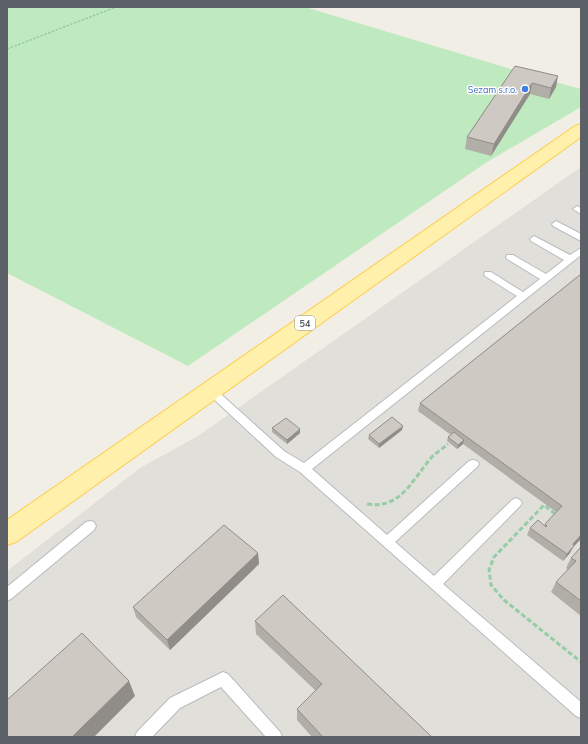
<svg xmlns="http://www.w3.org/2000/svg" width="588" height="744" font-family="Mulish,sans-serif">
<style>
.industrial{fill:#e1dfd9}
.green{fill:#bfeabf}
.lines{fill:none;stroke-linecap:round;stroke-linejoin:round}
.service-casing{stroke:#b7bbc0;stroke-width:2}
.primary-casing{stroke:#ffcd4f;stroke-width:2}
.path-far1{stroke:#96cca6;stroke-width:1.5;stroke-dasharray:2.5 1.5;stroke-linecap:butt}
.path{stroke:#96cca6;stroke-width:3;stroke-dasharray:5 2.5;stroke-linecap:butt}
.service{fill:#fff;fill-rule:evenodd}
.primary{fill:#fff1ab;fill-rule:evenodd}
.wall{fill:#b1aea8}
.shaded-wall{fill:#908d88}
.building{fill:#cecac3;stroke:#908d88}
.shop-dot{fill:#3f7fe0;stroke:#fff;stroke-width:1.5}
.labels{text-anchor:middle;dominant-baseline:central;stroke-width:3;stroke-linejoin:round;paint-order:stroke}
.far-shop-label{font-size:9px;fill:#366cbe;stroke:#fff;text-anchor:end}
.shield{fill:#fff;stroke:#8d9095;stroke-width:1}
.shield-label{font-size:9px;font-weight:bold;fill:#5c6167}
</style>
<rect width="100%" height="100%" fill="#f0eee5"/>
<path class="industrial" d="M581,167V737H7V571L140,468L198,436Z"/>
<path class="green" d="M7,7H305L537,77L581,89V107L487,162L188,366L7,273Z"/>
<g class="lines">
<defs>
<g id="service">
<path d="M577,206L581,208V214L573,209Z"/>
<path d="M556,221L581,234V241L553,226L552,224Z"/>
<path d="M534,236L570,255L581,248V255L312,469L387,535L469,461L473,460L477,461L479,464L477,467L395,542L434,576L512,500L516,498L520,500L522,503L520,506L443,584L581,702V718L576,716L300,472L276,457L204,390L205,387H213L284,451L304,463L517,296L485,276L484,274L485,272H491L523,292L540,279L507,259L506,257L507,255H513L546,274L564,260L531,241L530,239Z"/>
<path d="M90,521L94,522L96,526L94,530L11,599L7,601V587L86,522Z"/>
<path d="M223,672L228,674L280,732L282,737H266L221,687L180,708L152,737H135L137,732L170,698Z"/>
</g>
<path id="primary" d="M581,124V137L16,542L7,545V520L575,126Z"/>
</defs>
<use href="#service" class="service-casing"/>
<use href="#primary" class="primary-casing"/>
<path class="path-far1" d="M7,49L116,7"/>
<g class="path">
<path d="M367,504C399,509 410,484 427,463C432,455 441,450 448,444"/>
<path d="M555,514L544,505L494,557L489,570L491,585L504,600L581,662"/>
</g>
<use href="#service" class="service"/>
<use href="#primary" class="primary"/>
</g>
<g class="wall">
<path d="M515,66L556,87L549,99L530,94L491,156L465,149L467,137Z"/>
<path d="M581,274V539L573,547L570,553L563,561L527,535L530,528L544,525L545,524L556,512L463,444L457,449L447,441L448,437L451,435L418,411L420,403Z"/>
<path d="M272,428L300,433L287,444L272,432Z"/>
<path d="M402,430L379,448L368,439L369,435Z"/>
<path d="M581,547V616L551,592L556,582L568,570L566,568L571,558Z"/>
<path d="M258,553L259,564L170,650L136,617L133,607Z"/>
<path d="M255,621L432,737H312L297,720V709L316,691L256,634Z"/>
</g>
<g class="shaded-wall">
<path d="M558,76L556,87L549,99L551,88Z"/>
<path d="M532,83L530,94L491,156L494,144Z"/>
<path d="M403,426L402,430L379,448V444Z"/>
<path d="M300,429V433L287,444V440Z"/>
<path d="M464,440L463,444L457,449L458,445Z"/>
<path d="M581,535V539L573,547L570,553L563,561L567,554L573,544Z"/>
<path d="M258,553L259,564L170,650L167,640Z"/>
<path d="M129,681L135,696L94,737H72Z"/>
</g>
<g class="building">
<path d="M515,66L558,76L551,88L532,83L494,144L467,137Z"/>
<path d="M581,274V535L573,544L574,546L567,554L530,528L538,520L546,527L547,526L545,524L562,506L420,403Z"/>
<path d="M392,417L403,426L379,444L369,435Z"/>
<path d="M286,418L300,429L287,440L272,428Z"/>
<path d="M454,432L464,440L458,445L448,437Z"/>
<path d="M224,525L258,553L167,640L133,607Z"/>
<path d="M581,547V601L556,582L576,561L571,558Z"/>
<path d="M283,595L432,737H323L297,709L322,684L255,621Z"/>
<path d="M82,633L129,681L72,737H7V700Z"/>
</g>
<circle class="shop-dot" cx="525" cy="89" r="4"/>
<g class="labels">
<g class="far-shop-label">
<text x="517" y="89">Sezam s.r.o.</text>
</g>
<rect class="shield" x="295" y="316" width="20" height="14" rx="3"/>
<g class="shield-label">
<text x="305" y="323">54</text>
</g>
</g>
<rect width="588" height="744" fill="none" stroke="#5c6167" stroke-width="16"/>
</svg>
